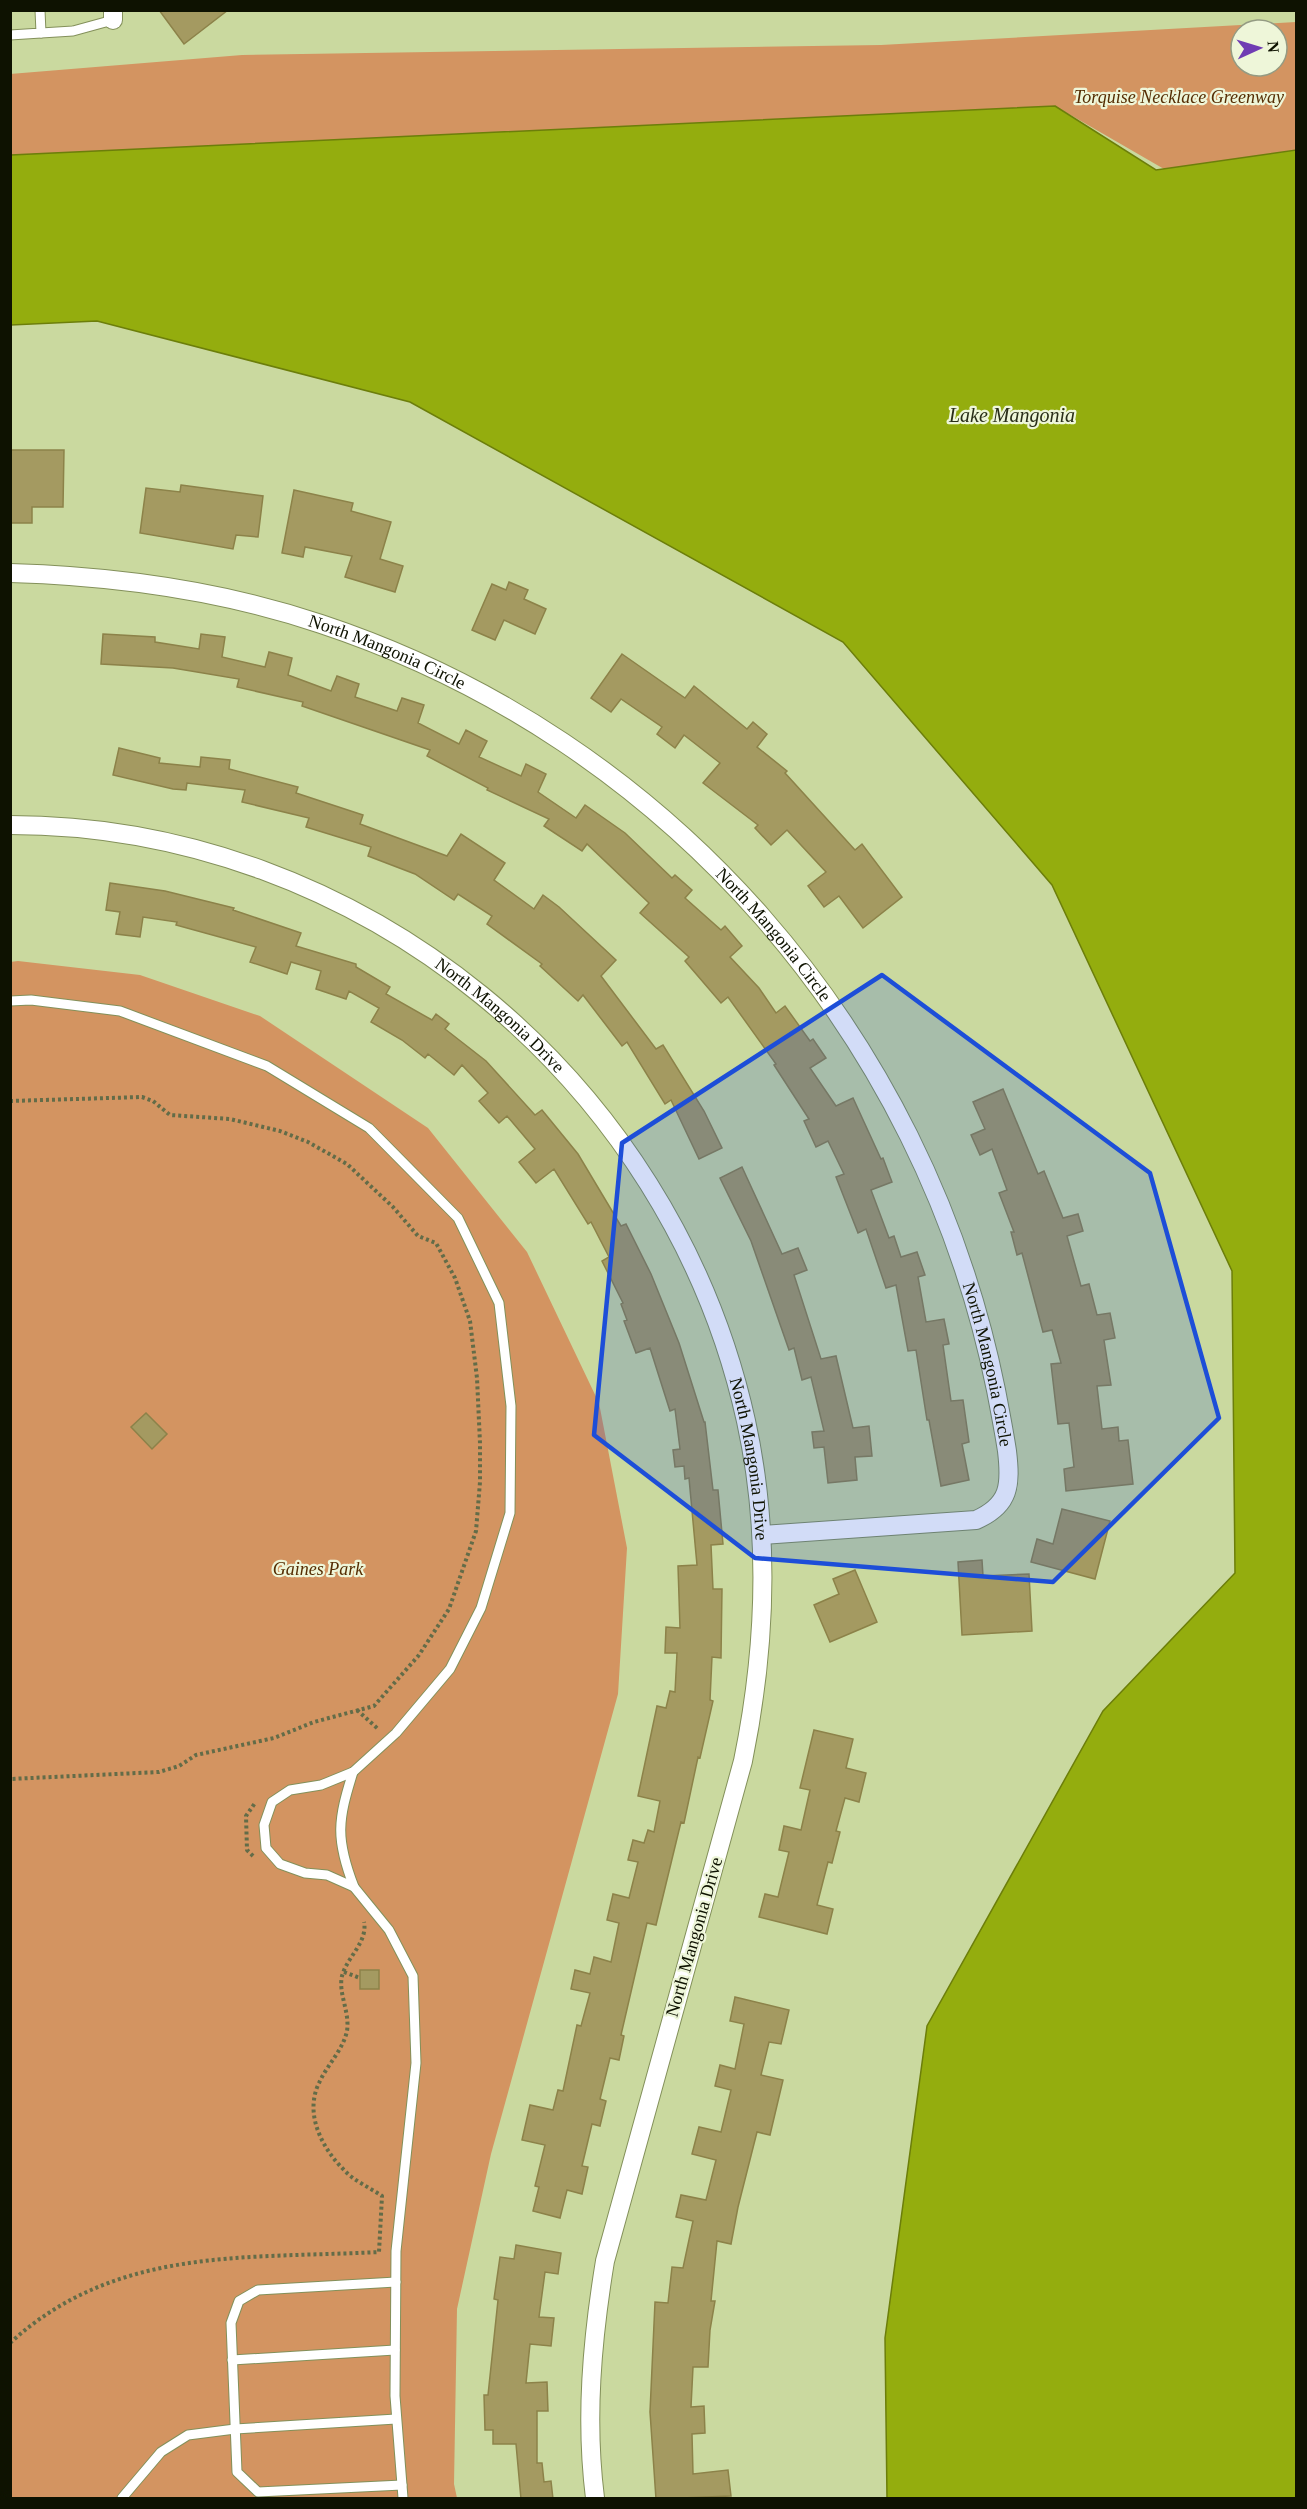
<svg xmlns="http://www.w3.org/2000/svg" width="1307" height="2509" font-family="Georgia,serif">
<style>
.green{fill:#d39461;fill-rule:evenodd}
.water{fill:#94ad0e;stroke:#6c7e0a;stroke-width:1.5}
.building{fill:#a49a61;stroke:#8c8249;stroke-width:1.5}
.lines{fill:none;stroke-linecap:round;stroke-linejoin:round}
.service-casing{stroke:#83905a;stroke-width:11}
.minor-casing{stroke:#83905a;stroke-width:20}
.path{stroke:#636c48;stroke-width:4;stroke-dasharray:3 3;stroke-linecap:butt}
.service{stroke:#fff;stroke-width:9}
.minor{stroke:#fff;stroke-width:18}
.marked{fill:#1d4ed8;fill-opacity:0.2;stroke:#1d4ed8;stroke-width:4.5;stroke-linejoin:round}
.labels{text-anchor:middle;dominant-baseline:central;stroke-width:4.5;stroke-linejoin:round;paint-order:stroke}
.park-label{font-size:18px;font-style:italic;fill:#552d03;stroke:#eef6d9}
.street-label{font-size:18px;fill:#0e1201;stroke:#eef6d9}
.water-label{font-size:20px;font-style:italic;fill:#292e18;stroke:#eef6d9}
</style>
<rect width="100%" height="100%" fill="#cad99f"/>
<g class="green">
<path d="M1296,22V150L1164,169L1055,106L11,156L10,74L242,55L881,45ZM1241,30H1277V66H1241Z"/>
<path d="M18,961L140,975L260,1016L428,1128L527,1252L599,1403L627,1548L618,1694L491,2154L457,2309L454,2484L457,2498H11L10,962Z"/>
</g>
<path class="water" d="M1055,106L1156,170L1296,150V2498H887L885,2338L927,2026L1103,1711L1235,1573L1232,1271L1052,885L843,642L410,402L97,321L11,325V155Z"/>
<g class="building">
<path d="M159,10H228L184,44Z"/>
<path d="M10,450H64L63,507H32V523H10Z"/>
<path d="M181,485L263,496L258,537L236,535L233,549L140,533L146,488L180,492Z"/>
<path d="M294,490L353,503L351,511L391,522L380,559L403,566L395,592L345,577L352,556L305,547L303,557L282,553Z"/>
<path d="M509,582L528,590L524,599L546,609L535,634L504,620L495,640L472,630L492,584L506,590Z"/>
<path d="M103,634L155,637V642L199,649L201,634L225,637L222,657L265,667L269,652L292,658L288,675L331,691L337,676L359,684L355,697L397,711L402,698L424,705L418,723L459,744L466,730L487,741L479,757L521,776L526,764L546,774L538,792L576,818L585,805L625,833L672,878L675,875L692,890L685,898L721,930L725,926L742,946L730,957L759,988L776,1013L785,1006L810,1041L813,1039L826,1058L810,1068L836,1106L853,1098L881,1159L883,1158L892,1182L871,1190L889,1238L894,1236L901,1257L917,1252L925,1275L918,1277L926,1322L944,1319L949,1344L943,1345L951,1401L963,1400L969,1442L962,1444L969,1480L941,1486L929,1420H927L916,1350L908,1351L896,1285L886,1288L866,1229L858,1233L836,1177L844,1174L828,1141L816,1147L804,1121L809,1119L774,1065L776,1064L728,997L721,1003L685,961L689,957L640,913L649,903L587,844L582,851L544,826L549,819L487,790L488,788L427,756L430,750L302,706L303,702L237,687L239,679L173,668L101,664Z"/>
<path d="M622,654L685,698L694,686L747,729L753,722L767,734L757,747L787,771L785,773L855,850L862,844L902,897L863,928L839,896L824,907L808,886L826,872L787,830L771,845L755,828L758,825L703,783L720,763L684,735L675,748L657,734L662,727L621,699L611,712L591,698Z"/>
<path d="M119,748L160,758L159,763L200,767L201,757L230,760L229,769L298,787L296,793L363,815L360,824L447,856L461,834L505,863L494,880L534,909L543,895L559,907L616,960L601,976L656,1049L663,1045L704,1111L722,1148L699,1159L671,1100L665,1104L627,1042L622,1046L583,995L578,1001L540,966L542,964L487,924L492,916L458,894L454,900L415,874L368,856L371,847L306,827L309,818L242,802L245,790L187,783L186,790L173,789L113,775Z"/>
<path d="M110,883L165,891L234,908L233,910L301,933L296,946L356,964V967L390,987L386,994L432,1020L436,1014L449,1024L445,1029L486,1061L535,1115L542,1110L578,1154L621,1226L626,1224L651,1274L679,1343L704,1422H705L713,1490H718L723,1544L711,1545L713,1589H722L721,1658L712,1657L710,1700L713,1701L700,1758L698,1757L684,1823L681,1822L656,1925L647,1923L621,2035L624,2036L619,2060L610,2058L600,2099L606,2101L600,2126L592,2124L582,2166L588,2167L582,2194L567,2190L560,2218L533,2211L539,2187L535,2186L545,2145L522,2140L530,2105L553,2110L558,2090L563,2091L577,2025L581,2026L590,1993L571,1989L575,1970L590,1974L594,1957L611,1962L619,1923L607,1920L613,1894L629,1898L638,1862L628,1860L633,1840L644,1843L648,1830L654,1832L660,1801L638,1796L657,1706L666,1708L670,1691L675,1692L677,1653H665L666,1627L680,1628L678,1566L697,1565L689,1478L685,1479L684,1466L675,1467L673,1450L680,1449L675,1409L670,1411L650,1348L636,1353L624,1321L627,1320L621,1304L623,1303L602,1261L609,1257L591,1222L588,1224L554,1169L536,1183L519,1162L535,1149L507,1116L499,1123L479,1101L488,1093L462,1065L454,1075L428,1054L425,1058L402,1040L371,1022L379,1008L349,991L346,999L316,989L321,971L291,962L287,974L250,962L256,947L176,925L177,922L143,917L140,937L116,934L120,912L106,910Z"/>
<path d="M1003,1089L1038,1174L1044,1171L1063,1218L1078,1214L1083,1231L1067,1236L1081,1286L1089,1284L1097,1315L1110,1313L1115,1338L1104,1340L1111,1385L1097,1386L1102,1429L1118,1427L1119,1441L1128,1440L1133,1484L1066,1491L1064,1469L1074,1467L1069,1423L1058,1424L1051,1364L1061,1363L1052,1330L1043,1332L1022,1253L1017,1255L1011,1232H1014L999,1193L1007,1190L992,1149L980,1155L971,1135L985,1129L973,1102Z"/>
<path d="M742,1167L782,1254L798,1248L807,1270L794,1275L821,1359L836,1356L853,1428L869,1426L872,1456L855,1457L857,1480L828,1483L824,1447L814,1448L812,1432L824,1431L811,1377L802,1380L794,1348L789,1350L751,1241L720,1178Z"/>
<path d="M146,1413L167,1434L152,1449L131,1427Z"/>
<path d="M1062,1509L1110,1521L1095,1579L1031,1562L1037,1539L1053,1544Z"/>
<path d="M982,1560L983,1576L1029,1574L1032,1631L962,1635L958,1562Z"/>
<path d="M855,1570L877,1622L830,1642L814,1605L839,1594L833,1579Z"/>
<path d="M814,1730L853,1739L846,1768L866,1773L859,1802L845,1798L836,1831L840,1832L832,1863L828,1862L817,1905L833,1909L827,1934L759,1917L765,1894L778,1897L789,1852L779,1850L784,1826L801,1830L810,1790L800,1788Z"/>
<rect x="360" y="1970" width="19" height="19"/>
<path d="M735,1997L789,2010L781,2044L769,2042L761,2075L783,2080L770,2135L757,2132L738,2207L731,2244L717,2241L711,2301H715L710,2330L708,2367H693L691,2407L704,2406L705,2433L692,2434L693,2474L728,2470L731,2496L656,2499L650,2412L655,2302L668,2303L672,2267L683,2268L693,2221L676,2217L681,2195L706,2200L716,2160L692,2154L699,2127L721,2132L731,2090L715,2086L720,2065L735,2069L744,2024L730,2021Z"/>
<path d="M516,2245L561,2253L558,2274L545,2272L539,2317L554,2318L551,2346L530,2344L526,2383L547,2382L548,2411H537V2463H542L544,2482L551,2481L553,2499H521L516,2444H493V2430H485L484,2395H488L498,2300L494,2299L500,2257L514,2259Z"/>
</g>
<g class="lines">
<defs>
<g id="service">
<path d="M41,33L73,31L113,20"/>
<path d="M10,35L41,33L40,10"/>
<path d="M10,1001L31,1000L120,1011L267,1066L369,1128L458,1218L499,1303L511,1406L510,1513L481,1608L450,1669L396,1733L353,1772L321,1785L290,1790L272,1802L264,1825L266,1848L280,1864L305,1873L327,1875L354,1887L389,1930L413,1976L416,2063L396,2251L395,2396L403,2498"/>
<path d="M353,1772C338,1820 335,1838 354,1887"/>
<path d="M396,2282L258,2290L239,2301L231,2323L237,2472L258,2492L402,2485"/>
<path d="M232,2360L395,2350"/>
<path d="M122,2498L161,2452L188,2435L235,2429L396,2419"/>
</g>
<g id="minor">
<path d="M113,20V10"/>
<path id="s1" d="M10,573C116,576 220,590 321,624C668,739 924,1033 996,1390C1000,1411 1004,1431 1007,1451C1011,1485 1010,1505 976,1520L762,1535"/>
<path id="s2" d="M10,825C361,825 671,1080 746,1421C771,1535 766,1648 743,1761L605,2261C592,2340 585,2419 595,2498"/>
</g>
</defs>
<use href="#service" class="service-casing"/>
<use href="#minor" class="minor-casing"/>
<g class="path">
<path d="M10,1101L142,1097L153,1101L170,1115L230,1119L280,1131L308,1142L347,1164L393,1207L418,1236L436,1243L455,1278L470,1321L477,1378L480,1443V1482L476,1531L449,1609L419,1655L374,1706L314,1722L274,1738L196,1755L179,1766L159,1772L10,1779"/>
<path d="M357,1710L378,1729L377,1730"/>
<path d="M253,1856L247,1850L246,1816L255,1803"/>
<path d="M344,1972L360,1978"/>
<path d="M10,2343C116,2246 246,2259 379,2252L382,2196C369,2187 354,2181 344,2170C322,2148 304,2114 319,2083C327,2065 343,2050 347,2031C350,2012 338,1993 342,1976C347,1957 368,1942 364,1922"/>
</g>
<use href="#service" class="service"/>
<use href="#minor" class="minor"/>
</g>
<path class="marked" d="M882,975L1150,1173L1219,1418L1053,1582L755,1558L594,1435L622,1143Z"/>
<g class="labels">
<g class="park-label">
<text x="1179" y="97">Torquise Necklace Greenway</text>
<text x="318" y="1569">Gaines Park</text>
</g>
<g class="street-label">
<text stroke="none"><textPath href="#s1" startOffset="388">North Mangonia Circle</textPath></text>
<text stroke="none"><textPath href="#s1" startOffset="873">North Mangonia Circle</textPath></text>
<text stroke="none"><textPath href="#s2" startOffset="538">North Mangonia Drive</textPath></text>
<text stroke="none"><textPath href="#s1" startOffset="1359">North Mangonia Circle</textPath></text>
<text stroke="none"><textPath href="#s2" startOffset="1060">North Mangonia Drive</textPath></text>
<text transform="translate(694 1937) rotate(-74)">North Mangonia Drive</text>
</g>
<g class="water-label">
<text x="1012" y="415">Lake Mangonia</text>
</g>
</g>
<rect width="1307" height="2509" fill="none" stroke="#0e1201" stroke-width="24"/>
<g transform="translate(1259 48) rotate(86)"><circle r="28" fill="#eef6d9" stroke="#949b83" stroke-width="1.5"/>
<path d="M0-4.5L10 22L0 15L-10 22Z" fill="#703cb3"/>
<text y="-9" font-size="16" font-weight="bold" text-anchor="middle" fill="#0e1201">N</text>
</g>
</svg>
